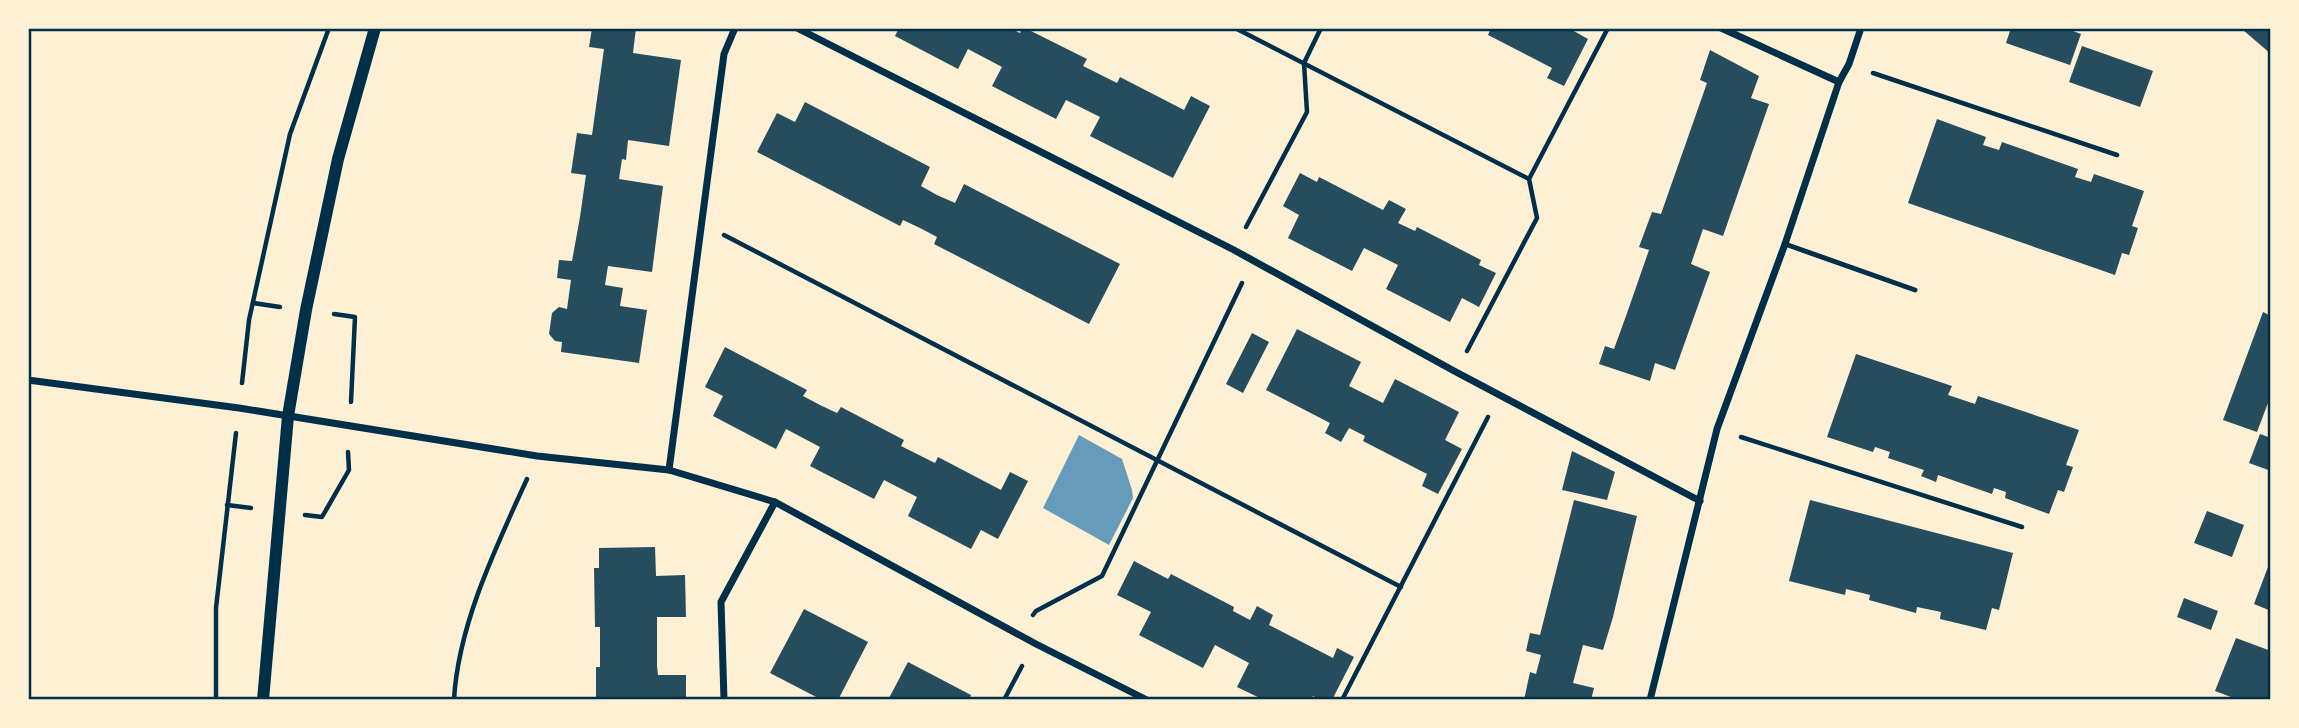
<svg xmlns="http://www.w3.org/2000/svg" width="2299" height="728" font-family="'Roboto Condensed',sans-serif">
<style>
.water{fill:#669bbc}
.building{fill:#264d5e}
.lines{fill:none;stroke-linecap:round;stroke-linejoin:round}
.path{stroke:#003049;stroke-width:4.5}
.service{stroke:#003049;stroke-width:5}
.minor{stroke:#003049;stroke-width:7}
.tertiary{stroke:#003049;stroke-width:12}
.neatline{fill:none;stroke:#003049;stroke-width:2.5}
</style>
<rect width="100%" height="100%" fill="#fdf0d5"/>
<path class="water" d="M1079,435L1122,459L1132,490L1133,498L1109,545L1043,508Z"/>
<g class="building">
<path d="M592,28H636L633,53L681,60L669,146L628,140L626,160L622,159L619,179L663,186L652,272L608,266L605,285L623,288L620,306L647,310L639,363L561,352L562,342L555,341L549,334L552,313L559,307L567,309L571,280L557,278L559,260L572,261L580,217L586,175L571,173L577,133L592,135L604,49L589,47Z"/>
<path d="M899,28H1009L1020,33L1022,28H1025L1087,59L1083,66L1117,83L1120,77L1184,110L1191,96L1210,106L1173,178L1090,136L1100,117L1066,100L1056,119L992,86L1002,67L968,49L958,69L895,36Z"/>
<path d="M1486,28H1573L1572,30L1588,39L1564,86L1547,78L1552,68L1488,35L1490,30Z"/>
<path d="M2011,28H2065L2081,34L2070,65L2006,43Z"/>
<path d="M2244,28H2271V54L2243,30Z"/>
<path d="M2082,46L2153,71L2140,107L2069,82Z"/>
<path d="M1710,50L1759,76L1751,98L1769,104L1723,236L1703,229L1691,264L1710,272L1675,370L1655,363L1650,381L1599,364L1605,346L1614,349L1626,316L1649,250L1639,247L1652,212L1661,214L1707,83L1700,80Z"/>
<path d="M805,102L930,167L921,186L937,195L955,203L964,184L1120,264L1089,324L934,244L937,237L920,228L903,220L900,226L757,152L777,113L795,122Z"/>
<path d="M1937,119L1986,137L1983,145L1999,150L2002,142L2078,169L2075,177L2091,182L2094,174L2144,191L2132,226L2138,228L2129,255L2122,253L2115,275L1908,203Z"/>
<path d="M1300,173L1317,182L1319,177L1383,210L1389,200L1406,209L1398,223L1415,231L1417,227L1481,260L1479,265L1496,273L1479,307L1462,298L1450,322L1386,289L1398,265L1364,248L1352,271L1288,238L1299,215L1283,206Z"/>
<path d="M2263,312L2271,316V395L2257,432L2223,420Z"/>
<path d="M1297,329L1361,362L1349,386L1383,403L1395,379L1459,412L1445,440L1462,449L1438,494L1422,486L1427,474L1363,441L1365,436L1349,428L1341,442L1325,433L1330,423L1266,390Z"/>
<path d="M1252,333L1269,342L1243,393L1226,384Z"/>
<path d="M725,347L807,390L803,396L820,405L837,413L841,407L904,440L901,446L935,463L938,457L1001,490L1010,472L1028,481L998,539L981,530L971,549L908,516L917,497L884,480L874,499L810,466L820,447L786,429L776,449L713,416L723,396L705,387Z"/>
<path d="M1856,354L1952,386L1948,395L1975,404L1978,396L2079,430L2066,465L2073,467L2064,492L2058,490L2049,514L2005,498L2006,492L1994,488L1992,494L1938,475L1936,482L1921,476L1924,470L1888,458L1890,452L1875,447L1873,452L1827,437Z"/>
<path d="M2260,434L2271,438V471L2249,463Z"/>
<path d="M1572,451L1615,472L1607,500L1562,490Z"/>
<path d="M1574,500L1637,516L1613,617L1603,650L1583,645L1573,683L1594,688L1591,700H1524L1530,672L1536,674L1541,655L1526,651L1530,633L1540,635Z"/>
<path d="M1810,500L2013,553L1999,610L1992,608L1986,630L1940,619L1941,612L1917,607L1916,613L1869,600L1870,595L1846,589L1845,595L1789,581Z"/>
<path d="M2207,511L2244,525L2232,557L2194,543Z"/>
<path d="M655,547L656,576L685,575L686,617H657V666L658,675H686V700H596V667H600V627H595L594,568H599V548Z"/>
<path d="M2271,559V611L2254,604Z"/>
<path d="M1134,561L1168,579L1171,574L1234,607L1233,611L1250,620L1257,606L1273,615L1269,625L1333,658L1337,648L1354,657L1332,700H1321L1313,696L1311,700H1264L1237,687L1249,663L1215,645L1203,668L1139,635L1151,612L1117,595Z"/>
<path d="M2184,598L2218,611L2211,630L2177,617Z"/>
<path d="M804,609L868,642L838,700H822L770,673Z"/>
<path d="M2236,638L2271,651V700H2239L2215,691Z"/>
<path d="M908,662L971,695L969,700H888Z"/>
</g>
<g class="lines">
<g class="path">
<path d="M1235,28L1529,179L1537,218L1467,351"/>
<path d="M1873,73L2117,155"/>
<path d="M1529,179L1608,28"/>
<path d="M1246,227L1307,112L1304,63L1321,28"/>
<path d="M724,235L1401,587"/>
<path d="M253,303L280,307"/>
<path d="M334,314L355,317L351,402"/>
<path d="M242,383L249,320L290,134L329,28"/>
<path d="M1741,437L2022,527"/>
<path d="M227,505L251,508"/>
<path d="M305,515L322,517L349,470L348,452"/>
<path d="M1033,615L1036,611L1102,576L1242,283"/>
<path d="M216,700V608L236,433"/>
<path d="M454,700C458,625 496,547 527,479"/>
<path d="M1004,700L1022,666"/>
<path d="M1342,700L1488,417"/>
</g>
<path class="service" d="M1785,244L1915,290"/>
<g class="minor">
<path d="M797,28L1234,250L1456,372L1700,501"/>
<path d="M1721,28L1839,82"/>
<path d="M28,380L239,408L537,456L669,470L775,502L1036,644L1147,700"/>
<path d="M669,470L724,54L735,28"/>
<path d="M724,700L721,602L775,502"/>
<path d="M1650,700L1717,429L1785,244L1839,82L1849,64L1861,28"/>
</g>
<path class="tertiary" d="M263,700L288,416L306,310L338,159L375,28"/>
</g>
<rect width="2299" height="728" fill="none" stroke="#fdf0d5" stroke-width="60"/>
<rect x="30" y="30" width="2239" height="668" class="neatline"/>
</svg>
